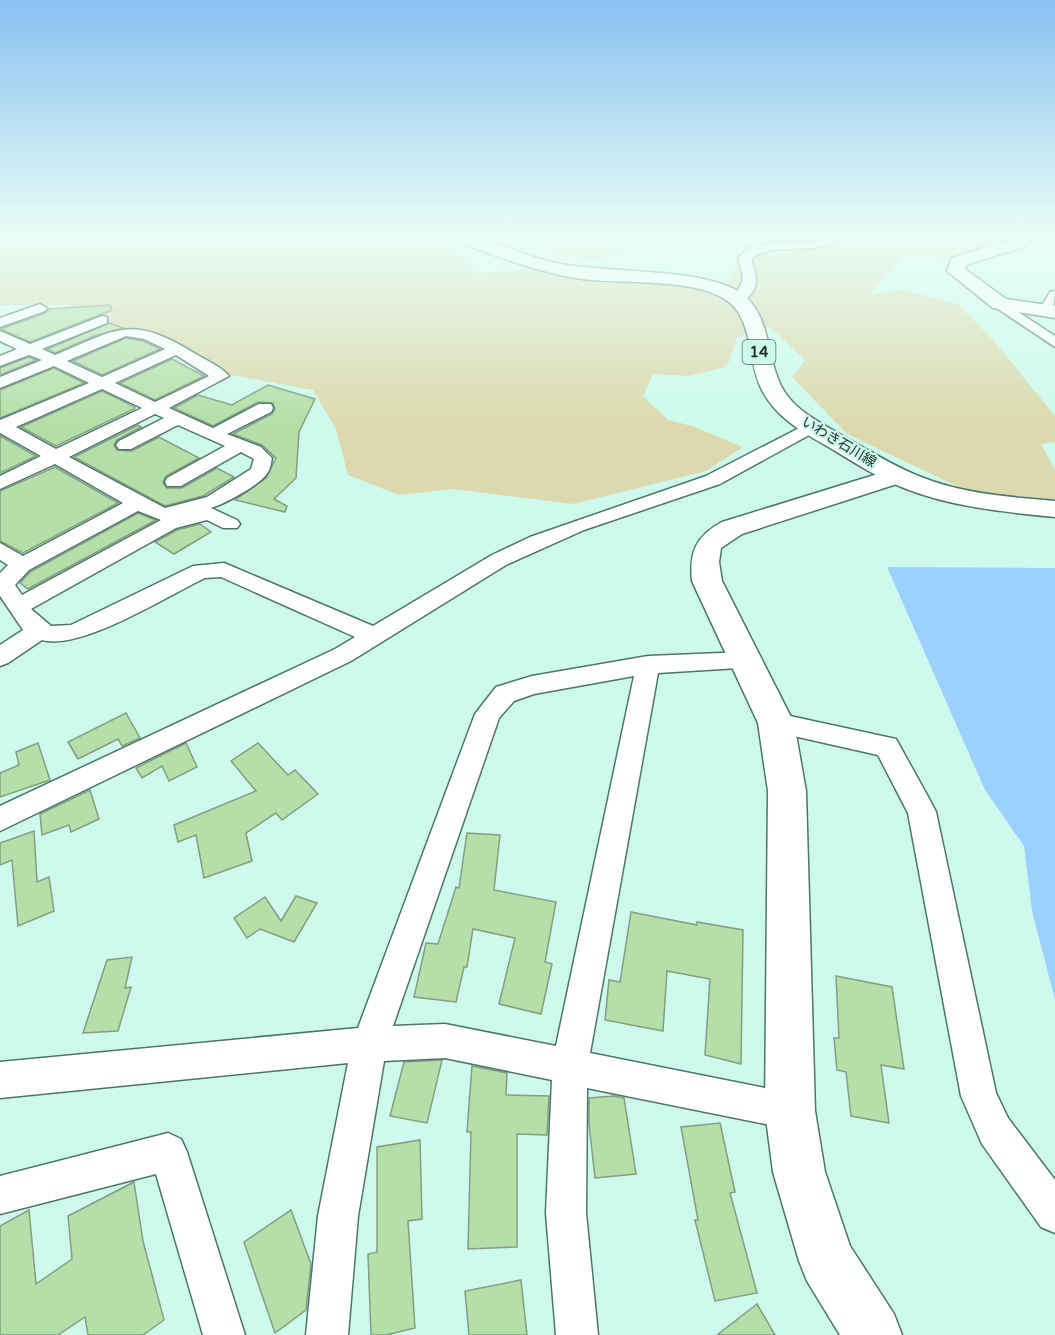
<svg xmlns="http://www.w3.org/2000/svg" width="1055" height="1335" font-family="'Varela Round','Noto Sans JP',sans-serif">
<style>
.green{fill:#dcd9ae}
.water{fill:#9bd1fe}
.building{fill:#b5dfa9;stroke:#869d80;stroke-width:1.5}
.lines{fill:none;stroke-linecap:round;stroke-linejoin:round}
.street-casing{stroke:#4d766a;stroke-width:3}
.secondary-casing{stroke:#4d766a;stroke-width:3}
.primary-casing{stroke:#4d766a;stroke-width:3}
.street{fill:#fff;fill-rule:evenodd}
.secondary{fill:#fff;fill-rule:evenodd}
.primary{fill:#fff;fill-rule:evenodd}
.labels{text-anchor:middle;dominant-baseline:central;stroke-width:4.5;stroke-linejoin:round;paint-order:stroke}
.far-street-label{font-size:14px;fill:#20312c;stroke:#cdfaec}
.shield{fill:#cdfaec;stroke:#546d66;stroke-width:1.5}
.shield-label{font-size:15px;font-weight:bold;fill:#20312c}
</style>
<rect width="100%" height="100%" fill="#cdfaec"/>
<g class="green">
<path d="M0,234H433L449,241L477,273L531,270L635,282L728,284L745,245C847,229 950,234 1053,234L1008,241L949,258L905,256L872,290L870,296L899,289L958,304L995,342L1055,416V442L1041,444L1055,470V499L1052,501L963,489L847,434L792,377L805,360L770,327L737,337L727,367L687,376L653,374L643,396L668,420L692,426L743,447L706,471L573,504L453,489L399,495L348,475L336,429L313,390L214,372L68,305H0Z"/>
<path d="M496,234H590L588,237L637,245L595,261L536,248Z"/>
</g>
<path class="water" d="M887,567L1055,568V1000L1032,911L1024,846L985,790Z"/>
<g class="building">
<path d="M110,305L112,310L30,342L1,329L46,313L49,309Z"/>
<path d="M109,323L123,328L94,336L55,353L48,349Z"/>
<path d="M126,338L143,341L160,349L102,375L73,361Z"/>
<path d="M29,357L36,360L0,375V368Z"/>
<path d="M172,359L204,376L155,400L120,383Z"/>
<path d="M54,368L84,383L0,418V390Z"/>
<path d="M268,385L315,399L299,432L296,478L274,499L287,506L285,512L235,500L266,478L276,458L262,445L233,434L272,414L275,409L273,403L258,402L213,426L174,408L198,395L232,405Z"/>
<path d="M102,391L135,407L134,409L56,446L21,427Z"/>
<path d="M138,425L141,427L117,440L114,445L117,450L132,451L159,437L199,458L166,476L163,483L167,488H182L217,468L234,477L203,496L165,506L74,457Z"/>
<path d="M0,436L36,456L0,473Z"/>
<path d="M55,467L118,503L23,553L0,541V491Z"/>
<path d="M138,513L156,520L28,589L20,583L30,572Z"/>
<path d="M200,524L211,532L174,554L155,542L177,530Z"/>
<path d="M126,713L140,738L122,746L118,739L78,759L68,742Z"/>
<path d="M38,743L50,780L0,797V773L19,765L16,752Z"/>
<path d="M186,743L197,767L169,781L162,766L142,778L136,768Z"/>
<path d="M258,743L288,775L295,770L318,794L282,820L276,813L246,833L252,861L204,878L196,835L178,842L174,825L256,791L231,761Z"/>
<path d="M90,790L99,819L71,832L69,825L42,835L40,814Z"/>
<path d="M34,831L37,882L49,877L54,911L18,926L12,860L0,865V843Z"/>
<path d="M467,833L500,835L494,890L556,902L545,962L552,964L541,1014L499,1004L515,938L473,929L467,967H464L456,1002L414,997L426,943L438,944L456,887L459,888Z"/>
<path d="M296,896L317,903L294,942L260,929L247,938L234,918L265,897L281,921Z"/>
<path d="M631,912L697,925V922L743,930L741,1064L705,1055L710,979L667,971L663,1031L605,1020L609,980L620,982Z"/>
<path d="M132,957L125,988L131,987L118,1031L83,1033L107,960Z"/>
<path d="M836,976L892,987L904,1069L881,1065L889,1123L851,1116L846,1072L837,1070L834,1038H839Z"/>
<path d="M442,1060L427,1123L390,1116L404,1062Z"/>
<path d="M472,1066L507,1073L506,1095L549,1096L547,1135L517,1134V1247L468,1249L471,1132H467Z"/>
<path d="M614,1096L624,1098L636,1174L595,1178L589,1124V1098Z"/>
<path d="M720,1123L735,1192L730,1193L757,1293L715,1301L695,1220H698L681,1127Z"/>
<path d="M420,1140L422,1219L408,1221L415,1328L386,1335H371L368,1254L377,1252V1147Z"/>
<path d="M134,1182L143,1241L164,1320L143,1335H88L85,1317L58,1335H0V1226L29,1210L36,1284L72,1259L68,1216Z"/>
<path d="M291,1210L311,1264L306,1310L275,1333L244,1242Z"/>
<path d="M521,1280L527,1335H469L465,1291Z"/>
<path d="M757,1304L775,1335H717Z"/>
</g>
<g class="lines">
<defs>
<g id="street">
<path d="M833,234H846C821,261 779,238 751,259C757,279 761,287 743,302H733L731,299C746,281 744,280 738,258C763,230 805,253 833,234Z"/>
<path d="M1055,291L1053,311L1046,315L1041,314L1039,311L1050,292Z"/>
<path d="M1000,300L1055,336V347L995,307V301Z"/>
<path d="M40,304L47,308L45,311L0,327V318Z"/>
<path d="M102,316L107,317V323L42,349L55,355C118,329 130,314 194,353C205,360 221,366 229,376L169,408L213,428L259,404H271L273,408L271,412L227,434L261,447L272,458C271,462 271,468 268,472C262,484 225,504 211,508L237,520L240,524L237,528H223L207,520L176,528L31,609L51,626L71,625L193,566L224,563L373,626L492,555L530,537L706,476L805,425L811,424L820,429L720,484L584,530L506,565L351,661L0,831V806L335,649L355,637L221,577L205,578C167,596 81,651 42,640L8,663L0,666V645L23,630L0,596V573L8,565L0,560V543L23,556L123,503L55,464L0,489V476L41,456L0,433V420L89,383L54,366L0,388V377L42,360L29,355L0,366V356L17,349L0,341V331L30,344ZM126,336L144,339L165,349L102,377L67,361ZM176,355L209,376L155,402L115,383ZM102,389L142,408L56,449L16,427ZM155,414L164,418L119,441L116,445L119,449H131L178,425L225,446L167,478L165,482L167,486H181L241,452L254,459L251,469L207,497L165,508L69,457ZM138,511L161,520L22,595L15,585L29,570Z"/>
<path d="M746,652L754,655L758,661L754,667L658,673L590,1053L790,1093L803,1098L808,1111L803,1124L790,1129L587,1088L586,1213L598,1335H556L546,1213L552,1080L445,1058L384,1061L358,1216L348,1335H306L318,1216L348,1063L0,1098V1062L358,1028L475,714L496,687L532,676L648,656ZM634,676L556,1046L445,1024L393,1026L499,718L514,701L534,694Z"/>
<path d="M776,713L896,739L932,804L936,812L996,1093L1008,1118L1055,1180V1233L1041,1227L982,1144L961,1096L908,813L878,755L767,730L763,723L767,716Z"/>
<path d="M168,1133L181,1139L187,1152L245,1335H203L156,1174L0,1214V1176Z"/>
</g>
<g id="secondary">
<path d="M1013,234H1029L1030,239L1024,247L966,265L965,269L1006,299L1055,306V318L993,308L947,271L952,258L1012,239Z"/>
<path d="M897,468L906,471L910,476L906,481L742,534L721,548L719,562L722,581L794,723L806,791L815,1111L825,1172L850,1246L894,1314L902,1335H840L807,1281L799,1261L773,1172L765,1111L768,791L758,723L692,581C689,552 696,536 722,522Z"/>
</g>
<path id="primary" d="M443,234C478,231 514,252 547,261C597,275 714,265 747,298C773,324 766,365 786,394C801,415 827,426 848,439C872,452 895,467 921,477C963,494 1010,497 1055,501V517C1004,512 951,507 904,488C878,478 855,463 832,449C804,433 775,418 761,388C747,360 754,315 723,298C688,277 617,285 575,278C530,270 488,253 445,237Z"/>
</defs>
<use href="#street" class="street-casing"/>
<use href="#secondary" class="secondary-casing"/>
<use href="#primary" class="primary-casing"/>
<use href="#street" class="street"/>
<use href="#secondary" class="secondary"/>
<use href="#primary" class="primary"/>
</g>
<linearGradient id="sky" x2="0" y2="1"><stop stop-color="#89c0f1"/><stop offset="0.56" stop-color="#e8fdf6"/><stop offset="1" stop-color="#e8fdf6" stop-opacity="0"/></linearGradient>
<rect width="1055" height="421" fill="url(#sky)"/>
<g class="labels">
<g class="far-street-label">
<text transform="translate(839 442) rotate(31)">いわき石川線</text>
</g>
<rect class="shield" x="742.5" y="340" width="33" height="24" rx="4.5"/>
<g class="shield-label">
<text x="759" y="352">14</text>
</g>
</g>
</svg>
